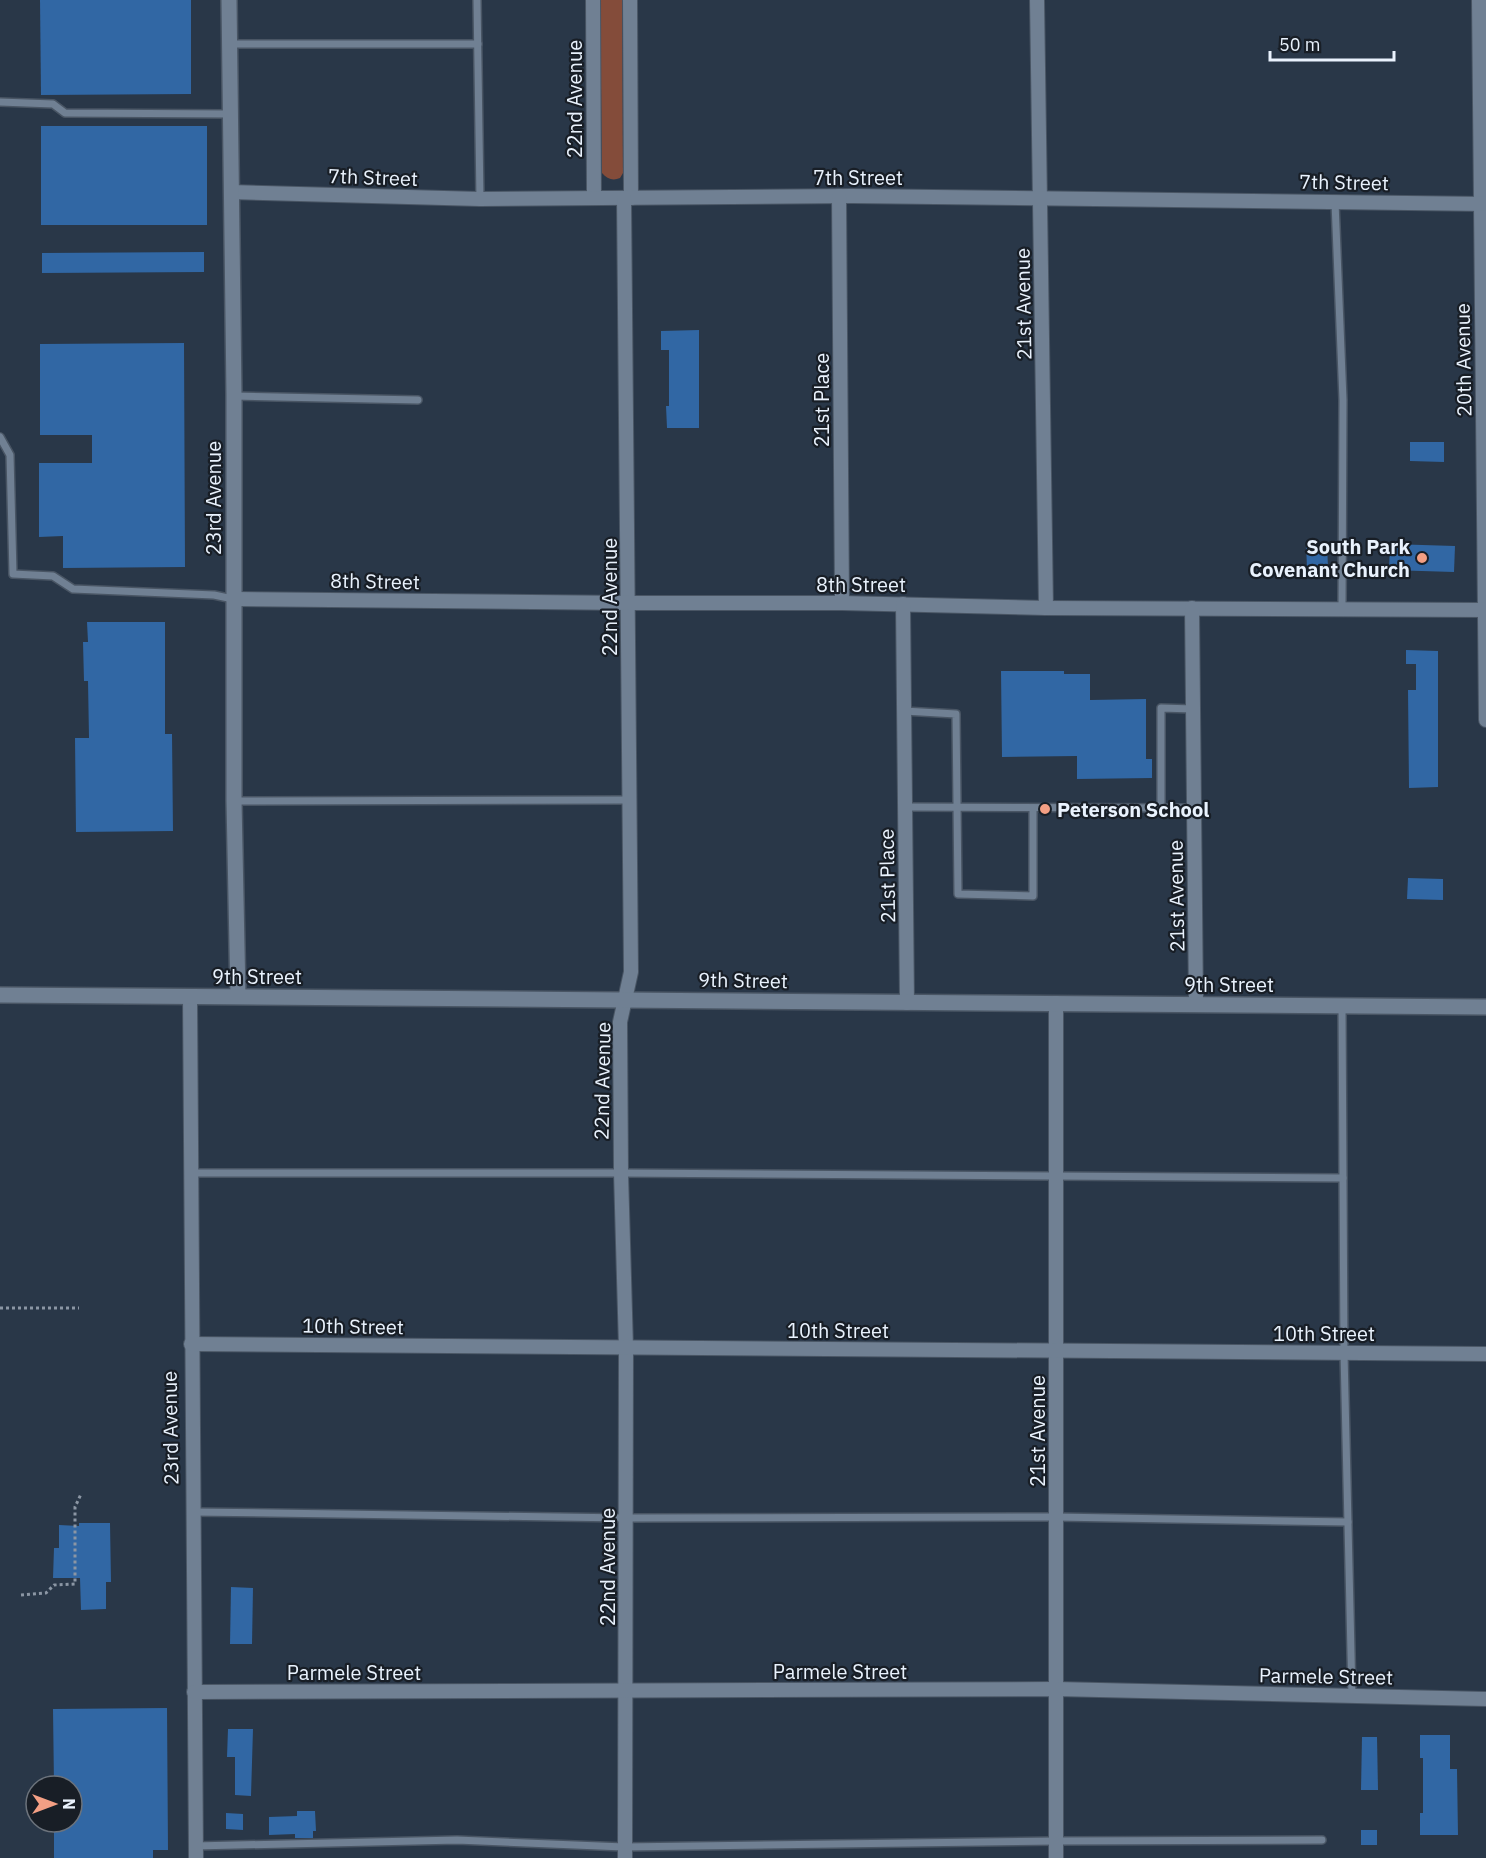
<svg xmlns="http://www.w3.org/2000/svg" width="1486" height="1858" font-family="'IBM Plex Sans',sans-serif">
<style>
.green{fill:#844c3a}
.building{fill:#3167a4}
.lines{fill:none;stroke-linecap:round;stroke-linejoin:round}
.service-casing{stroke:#495564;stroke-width:10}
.minor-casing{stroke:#495564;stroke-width:16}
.tertiary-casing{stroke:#495564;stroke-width:18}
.path{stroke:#8b96a4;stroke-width:3;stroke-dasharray:3 3;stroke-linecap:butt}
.service{stroke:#708093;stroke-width:7}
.minor{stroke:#708093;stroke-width:14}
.tertiary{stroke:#708093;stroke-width:15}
.poi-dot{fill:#f39f84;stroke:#181e26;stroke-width:2}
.labels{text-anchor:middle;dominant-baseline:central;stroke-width:4.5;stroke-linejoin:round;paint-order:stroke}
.street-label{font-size:20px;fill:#e9f2fd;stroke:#181e26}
.poi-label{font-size:20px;font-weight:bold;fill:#e9f2fd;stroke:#181e26;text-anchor:end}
</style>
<rect width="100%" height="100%" fill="#293748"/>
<path class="green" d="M600,0H622L623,173L620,178C613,181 607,179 602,173Z"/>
<g class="building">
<path d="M40,0H191V94L41,95Z"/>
<rect x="41" y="126" width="166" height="99"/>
<path d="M204,252V272L42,273V253Z"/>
<path d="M699,330V428H667L666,406H669V350H661V331Z"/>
<path d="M184,343L185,567L63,568V536L39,537V463H92V435H40V344Z"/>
<path d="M1410,442H1444V462L1410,461Z"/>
<path d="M1327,543L1328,568H1307L1306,544Z"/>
<path d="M1390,544L1455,546L1454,572L1389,570Z"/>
<path d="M87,622H165V734H172L173,831L76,832L75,738H89L88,681H84L83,642H88Z"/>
<path d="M1406,650L1438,651V787L1409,788L1408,690H1416V664H1406Z"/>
<path d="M1001,671H1064V674H1090V700L1146,699V759H1152V778L1077,779V756L1002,757Z"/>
<path d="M1408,878L1443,879V900L1407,899Z"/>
<path d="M79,1523H110L111,1582H106V1609L81,1610L80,1578H53L54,1548H59V1525L79,1526Z"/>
<path d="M231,1587L253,1588L252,1644H230Z"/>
<path d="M167,1708L168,1850H153V1858H54V1822H72V1786H54L53,1709Z"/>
<path d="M228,1729H253L251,1796L235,1795V1757H227Z"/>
<path d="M1420,1735H1450V1769H1457L1458,1835H1420V1813H1423V1758H1420Z"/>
<path d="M1362,1737H1377L1378,1790H1361Z"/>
<path d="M297,1811H315L316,1831H313V1838H295V1834L269,1835V1817L297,1816Z"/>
<path d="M226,1813L243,1814V1830L226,1829Z"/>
<rect x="1361" y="1830" width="16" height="15"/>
</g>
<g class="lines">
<defs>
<g id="service">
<path d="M477,0L480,199"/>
<path d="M229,44H478"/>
<path d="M0,102L53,104L65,113L230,114"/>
<path d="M1335,202L1343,400L1342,609"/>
<path d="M234,396L418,400"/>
<path d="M0,437L10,455L13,574L53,576L73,589L214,595L233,599"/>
<path d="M904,711L956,714L958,894L1033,896V808"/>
<path d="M235,801L628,800"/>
<path d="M905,807L1194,808"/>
<path d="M1161,809V708L1193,709"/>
<path d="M1342,1006L1344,1353L1352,1696"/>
<path d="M190,1173H621L1343,1178"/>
<path d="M193,1512L626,1518L1056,1517L1348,1522"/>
<path d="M195,1846L457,1840L624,1847L1056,1841L1322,1840"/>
</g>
<g id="minor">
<path d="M593,0L594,198"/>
<path d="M630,0L631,198"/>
<path d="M1037,0L1046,608"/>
<path d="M1479,0L1486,720"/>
<path d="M231,192L480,199L852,196L1486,204"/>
<path d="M839,196L842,603"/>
<path d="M624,198L631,972L620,1022L621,1173L626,1348L625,1858"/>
<path d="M235,599L629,603H842L1046,608L1486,610"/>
<path d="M903,604L907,1003"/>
<path d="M1192,608L1196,1004"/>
<path d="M190,997L196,1858"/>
<path d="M1056,1003V1858"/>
<path d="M191,1344L1486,1354"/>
<path d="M194,1692L1056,1689L1486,1699"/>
</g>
<g id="tertiary">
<path d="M229,0L234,396V801L238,996"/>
<path d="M0,995L1486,1007"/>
</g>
</defs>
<use href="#service" class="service-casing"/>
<use href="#minor" class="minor-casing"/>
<use href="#tertiary" class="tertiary-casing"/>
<g class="path">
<path d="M0,1308H79"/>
<path d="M21,1595L46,1593L54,1585L75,1584V1507L81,1494"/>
</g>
<use href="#service" class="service"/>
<use href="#minor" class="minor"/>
<use href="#tertiary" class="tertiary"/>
</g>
<g class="poi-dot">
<circle cx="1422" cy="558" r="6"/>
<circle cx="1045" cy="809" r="6"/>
</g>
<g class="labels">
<g class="street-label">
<text transform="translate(574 99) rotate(-90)">22nd Avenue</text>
<text transform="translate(373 177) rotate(2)">7th Street</text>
<text x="858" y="177">7th Street</text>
<text transform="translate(1344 182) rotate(1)">7th Street</text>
<text transform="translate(1023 304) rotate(-91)">21st Avenue</text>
<text transform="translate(1463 360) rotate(-91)">20th Avenue</text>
<text transform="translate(821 400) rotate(-90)">21st Place</text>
<text transform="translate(213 498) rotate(-90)">23rd Avenue</text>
<text transform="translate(375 581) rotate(1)">8th Street</text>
<text x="861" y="584">8th Street</text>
<text transform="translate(609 597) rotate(-90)">22nd Avenue</text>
<text transform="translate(887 876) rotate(-91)">21st Place</text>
<text transform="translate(1176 896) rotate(-91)">21st Avenue</text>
<text x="257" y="976">9th Street</text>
<text transform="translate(743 980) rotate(1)">9th Street</text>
<text x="1229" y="984">9th Street</text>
<text transform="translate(602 1081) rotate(-89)">22nd Avenue</text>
<text transform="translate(353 1326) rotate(1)">10th Street</text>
<text x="838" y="1330">10th Street</text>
<text x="1324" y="1333">10th Street</text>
<text transform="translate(170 1428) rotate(-91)">23rd Avenue</text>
<text transform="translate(1037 1431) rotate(-90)">21st Avenue</text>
<text transform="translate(607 1567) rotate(-90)">22nd Avenue</text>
<text x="840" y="1671">Parmele Street</text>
<text x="354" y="1672">Parmele Street</text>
<text transform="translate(1326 1676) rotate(1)">Parmele Street</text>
</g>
<g class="poi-label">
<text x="1410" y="546">South Park<tspan x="1410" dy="23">Covenant Church</tspan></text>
<text x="1057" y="809" text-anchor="start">Peterson School</text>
</g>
</g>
<g transform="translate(54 1804) rotate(90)"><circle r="28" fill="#181e26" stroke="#6c737c" stroke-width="1.5"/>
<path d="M0-4.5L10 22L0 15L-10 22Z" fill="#f39f84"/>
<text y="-9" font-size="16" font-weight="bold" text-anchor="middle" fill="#e9f2fd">N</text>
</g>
<path d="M1270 51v9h124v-9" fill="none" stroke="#e9f2fd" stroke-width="3"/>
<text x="1279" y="51" font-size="18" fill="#e9f2fd" stroke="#181e26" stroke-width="4.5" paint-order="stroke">50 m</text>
</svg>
